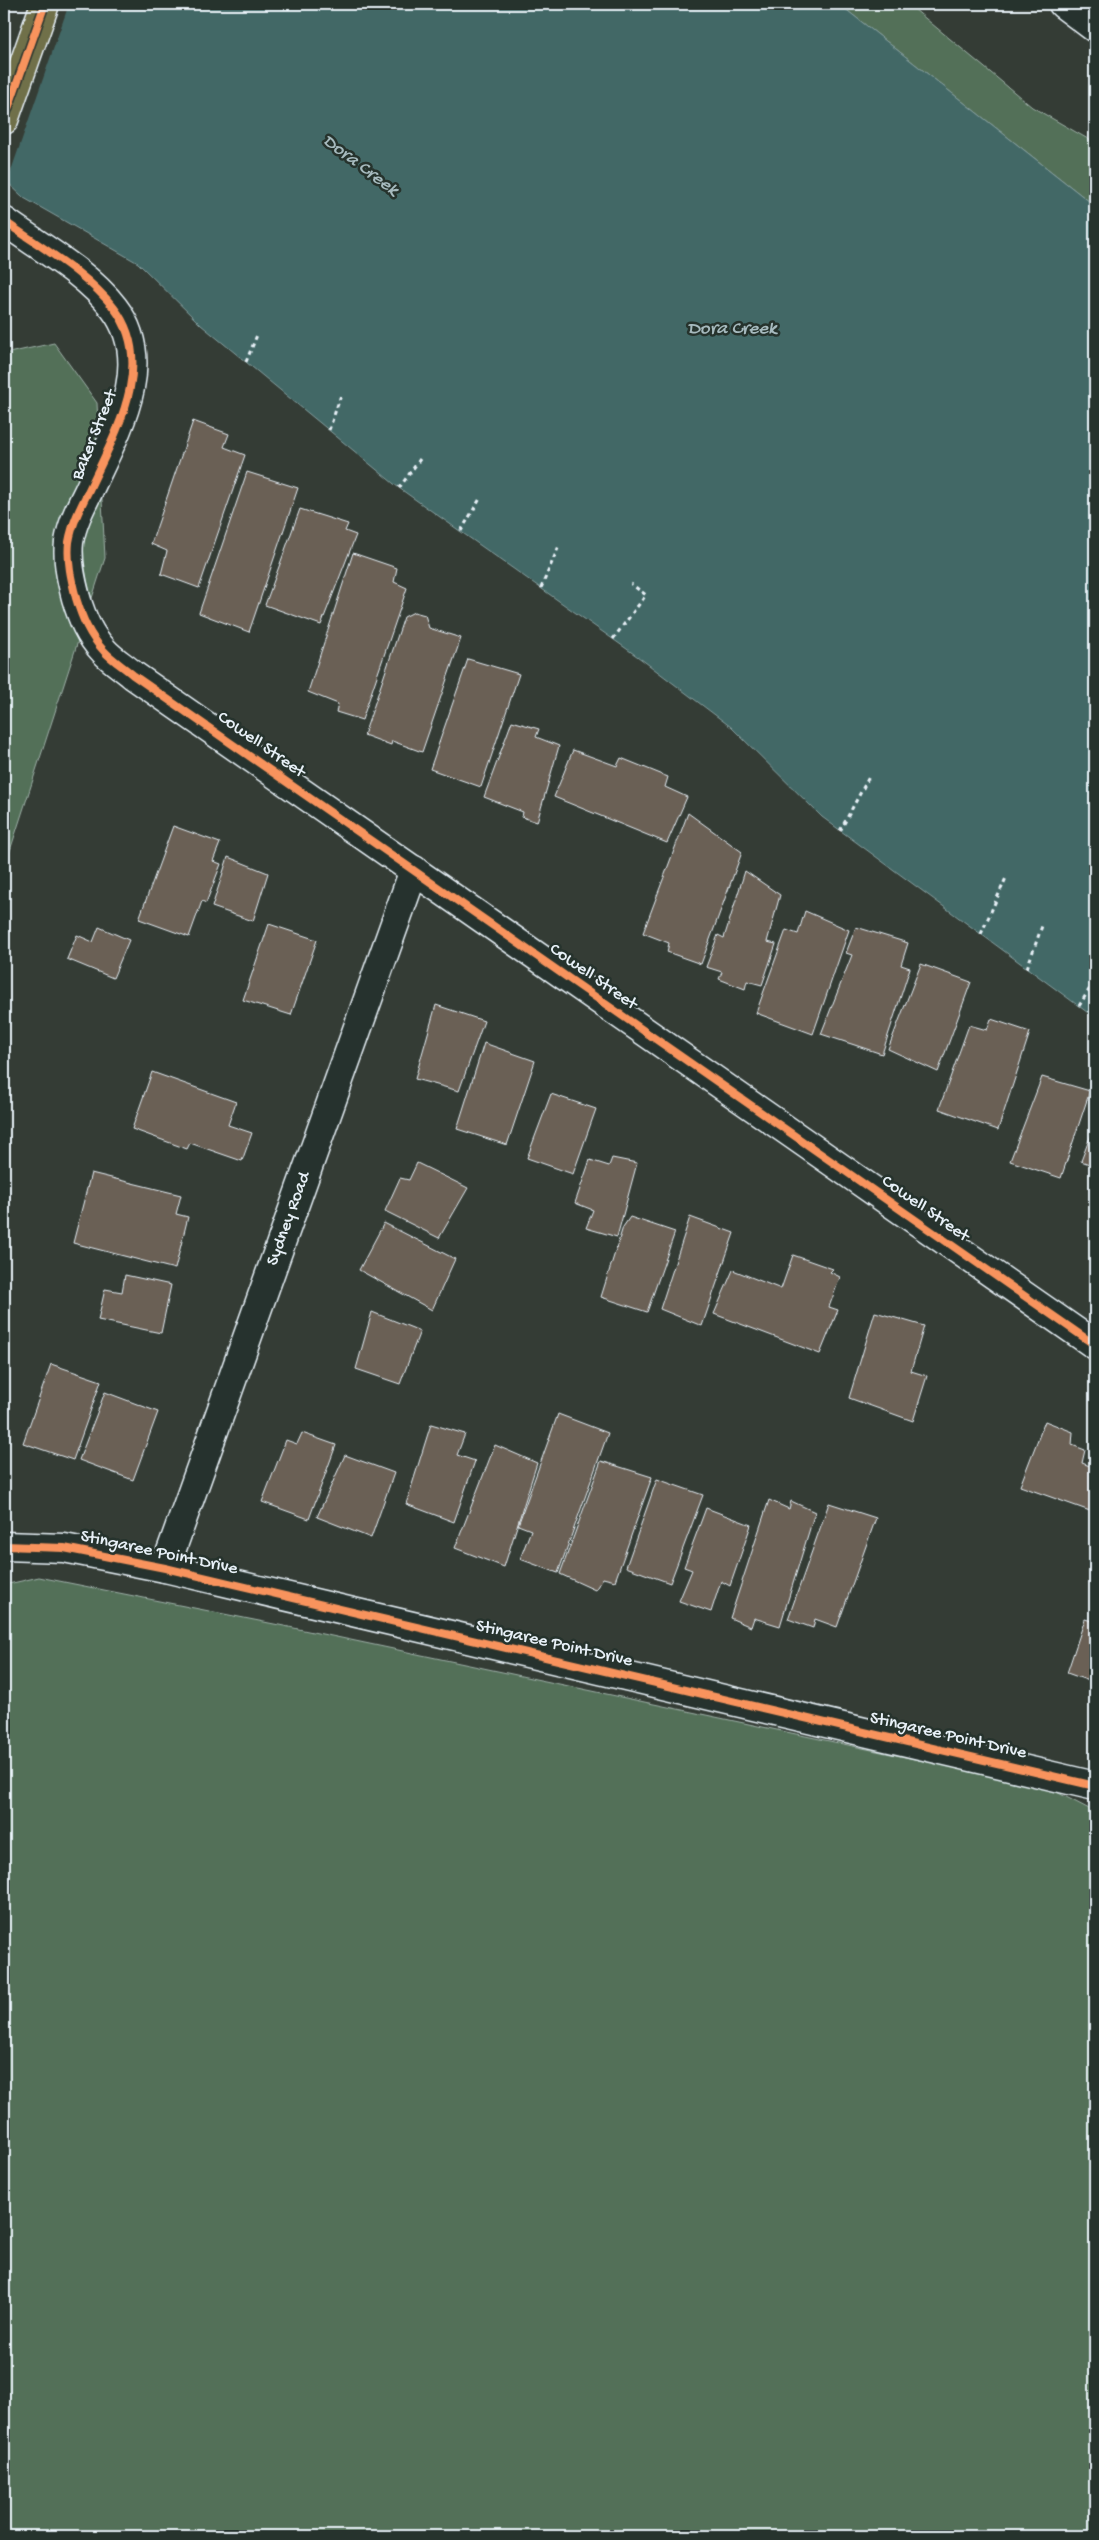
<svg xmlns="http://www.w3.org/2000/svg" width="1099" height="2540" font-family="'Gochi Hand',sans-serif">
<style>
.green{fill:#537058;stroke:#9eb0a8}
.water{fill:#436866;stroke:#859fa0}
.pier{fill:#343c35}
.building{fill:#6b6055;stroke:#e8f1f8}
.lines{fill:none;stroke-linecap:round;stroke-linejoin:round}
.minor-casing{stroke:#e8f1f8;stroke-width:31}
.primary-casing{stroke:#e8f1f8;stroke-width:31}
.path{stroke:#e8f1f8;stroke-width:3;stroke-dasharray:4 4;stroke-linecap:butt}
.minor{stroke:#26332d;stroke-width:28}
.primary{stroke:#6f704a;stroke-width:28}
.cycleway-casing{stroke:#26332d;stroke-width:11}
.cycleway{stroke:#f8935d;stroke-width:8}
.labels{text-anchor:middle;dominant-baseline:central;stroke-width:5;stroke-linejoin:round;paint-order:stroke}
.street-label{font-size:18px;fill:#e8f1f8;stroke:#26332d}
.water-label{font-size:19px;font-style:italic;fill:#a6babe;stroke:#26332d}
</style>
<rect width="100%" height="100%" fill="#343c35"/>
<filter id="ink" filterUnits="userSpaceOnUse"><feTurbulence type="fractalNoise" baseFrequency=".02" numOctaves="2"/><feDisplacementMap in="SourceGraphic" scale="10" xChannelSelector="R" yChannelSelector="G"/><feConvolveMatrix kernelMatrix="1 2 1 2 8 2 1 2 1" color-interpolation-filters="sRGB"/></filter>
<g filter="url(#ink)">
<g class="green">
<path d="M839,4H908L1032,107L1095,143V206Z"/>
<path d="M54,343L97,403L105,558L4,869V354Z"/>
<path d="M39,1577L289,1627L1047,1787L1095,1812V2536H4V1585Z"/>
</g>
<path class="water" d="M4,4H839L1095,206V1018L822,817L731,727L641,659L399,488L201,325L138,263L24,198L4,179Z"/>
<path class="pier" d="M12,4H69L6,185L4,182V27Z"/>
<g class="building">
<path d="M193,421L229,434L224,447L245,455L199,588L161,574L167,551L151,544Z"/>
<path d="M247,472L298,488L249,632L199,613Z"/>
<path d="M300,509L348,524L345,531L356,535L321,625L265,605Z"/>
<path d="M353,553L397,568L394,582L407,588L362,720L336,712L338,704L308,692Z"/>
<path d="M414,612L425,615L429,628L461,638L422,752L392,741L391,745L364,735L404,617Z"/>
<path d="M468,659L519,674L481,787L430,769Z"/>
<path d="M512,721L539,729L536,737L559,746L537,822L522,817L523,812L484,797Z"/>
<path d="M573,750L617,766L621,758L668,777L665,787L687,797L667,843L554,797Z"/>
<path d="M688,813L742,852L701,964L667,952L669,943L643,933Z"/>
<path d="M173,826L220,843L213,861L221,864L206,903L202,901L189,937L139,919Z"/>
<path d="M228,857L268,873L253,921L212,907Z"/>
<path d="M745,871L780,895L767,942L776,944L762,985L747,981L745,989L719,979L722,972L706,967L718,935L724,938Z"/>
<path d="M805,911L849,930L813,1034L756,1013L786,930L798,934Z"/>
<path d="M269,924L317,940L291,1015L243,1000Z"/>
<path d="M99,927L129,940L113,978L67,959L77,935L93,942Z"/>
<path d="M856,927L908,943L901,965L910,968L882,1054L821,1034L852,955L846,953Z"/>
<path d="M921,964L971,982L938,1072L888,1049Z"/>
<path d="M436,1005L484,1021L459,1091L415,1079Z"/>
<path d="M991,1019L1030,1032L998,1130L939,1109L969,1025L987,1030Z"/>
<path d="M484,1043L535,1061L507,1145L457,1129Z"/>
<path d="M152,1072L236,1102L228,1125L252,1133L242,1161L190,1143L187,1149L132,1129Z"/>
<path d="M1042,1077L1090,1091L1061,1178L1010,1161Z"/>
<path d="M551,1094L596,1109L573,1174L527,1158Z"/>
<path d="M1095,1124V1166L1081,1161Z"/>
<path d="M612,1158L637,1163L617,1237L586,1228L593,1210L575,1203L590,1160L609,1166Z"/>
<path d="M417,1163L468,1188L439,1238L385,1211L400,1178L409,1180Z"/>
<path d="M91,1173L181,1195L176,1214L188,1217L175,1269L73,1243Z"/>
<path d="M630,1217L675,1232L647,1312L601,1297L623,1227Z"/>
<path d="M690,1217L734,1233L702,1326L660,1309Z"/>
<path d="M384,1223L455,1259L432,1310L359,1270Z"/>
<path d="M793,1255L833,1269L830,1272L840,1277L829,1307L838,1310L820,1354L714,1314L733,1270L781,1289Z"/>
<path d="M125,1275L171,1285L161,1333L98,1320L105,1289L122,1292Z"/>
<path d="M372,1312L420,1331L400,1384L356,1369Z"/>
<path d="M875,1312L924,1326L911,1371L927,1376L913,1421L849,1398Z"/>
<path d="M51,1364L101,1381L73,1460L23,1443Z"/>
<path d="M105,1392L158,1412L133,1480L79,1460Z"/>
<path d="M558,1414L608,1433L558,1573L520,1559L531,1530L518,1525Z"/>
<path d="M1045,1421L1073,1432L1072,1445L1085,1450L1082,1463L1095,1468V1496L1090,1511L1020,1486Z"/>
<path d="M431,1424L465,1434L457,1455L475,1461L454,1522L406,1504Z"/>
<path d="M302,1433L336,1445L309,1519L262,1502L286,1440L297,1444Z"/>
<path d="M495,1445L537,1463L504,1567L455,1548Z"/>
<path d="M345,1455L394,1473L371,1538L317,1517Z"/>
<path d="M601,1461L652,1477L615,1581L603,1578L595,1590L560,1574Z"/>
<path d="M657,1479L703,1495L670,1583L626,1567Z"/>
<path d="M769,1500L789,1509L791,1501L815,1512L780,1626L754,1618L751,1627L730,1618Z"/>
<path d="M829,1503L876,1518L837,1627L815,1619L813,1628L788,1619Z"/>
<path d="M706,1508L751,1525L730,1586L721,1581L711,1612L679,1601L692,1570L684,1567Z"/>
<path d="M1085,1619L1095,1622V1683L1067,1673Z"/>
</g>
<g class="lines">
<defs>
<g id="minor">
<path d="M1063,4L1095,28"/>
<path d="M4,221C40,247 86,272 114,308C158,365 113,437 88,492C80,508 72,524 69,542C67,561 71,579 76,598C82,618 89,635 104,651C112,660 124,667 133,675L1095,1345"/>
<path d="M4,1546L64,1548L165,1568L1095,1786"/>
<path d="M165,1568L414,870"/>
</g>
<path id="primary" d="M4,120L45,4"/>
</defs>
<use href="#minor" class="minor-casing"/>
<use href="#primary" class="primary-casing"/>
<g class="path">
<path d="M246,362L257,335"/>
<path d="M329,430L341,395"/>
<path d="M399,488L420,459"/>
<path d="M461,531L481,497"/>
<path d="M541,588L559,546"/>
<path d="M613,639L646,595L631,584"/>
<path d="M840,831L870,775"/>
<path d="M981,934L1006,878"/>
<path d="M1027,968L1042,926"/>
<path d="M1079,1006L1095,980"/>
</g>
<use href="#minor" class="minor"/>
<use href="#primary" class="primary"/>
<defs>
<g id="cycleway">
<path d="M4,120L45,4"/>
<path d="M4,221C40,247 86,272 114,308C158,365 113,437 88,492C80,508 72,524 69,542C67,561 71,579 76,598C82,618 89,635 104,651C112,660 124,667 133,675L1095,1345"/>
<path d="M4,1546L64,1548L165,1568L1095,1786"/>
</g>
</defs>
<use href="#cycleway" class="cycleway-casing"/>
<use href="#cycleway" class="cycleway"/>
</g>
</g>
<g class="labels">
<g class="street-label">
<text transform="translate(95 435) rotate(-68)">Baker Street</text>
<text transform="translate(261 745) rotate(35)">Cowell Street</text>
<text transform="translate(593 977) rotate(35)">Cowell Street</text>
<text transform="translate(925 1209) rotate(35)">Cowell Street</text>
<text transform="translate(289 1219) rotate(-70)">Sydney Road</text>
<text transform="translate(159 1553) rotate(12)">Stingaree Point Drive</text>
<text transform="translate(554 1644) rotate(13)">Stingaree Point Drive</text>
<text transform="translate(948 1736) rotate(13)">Stingaree Point Drive</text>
</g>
<g class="water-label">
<text transform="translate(360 166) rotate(37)">Dora Creek</text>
<text x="732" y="329">Dora Creek</text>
</g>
</g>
<rect width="1099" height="2540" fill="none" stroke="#26332d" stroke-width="20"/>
<rect x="10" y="10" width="1079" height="2520" fill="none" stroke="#e8f1f8" stroke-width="2" filter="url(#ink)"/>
</svg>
